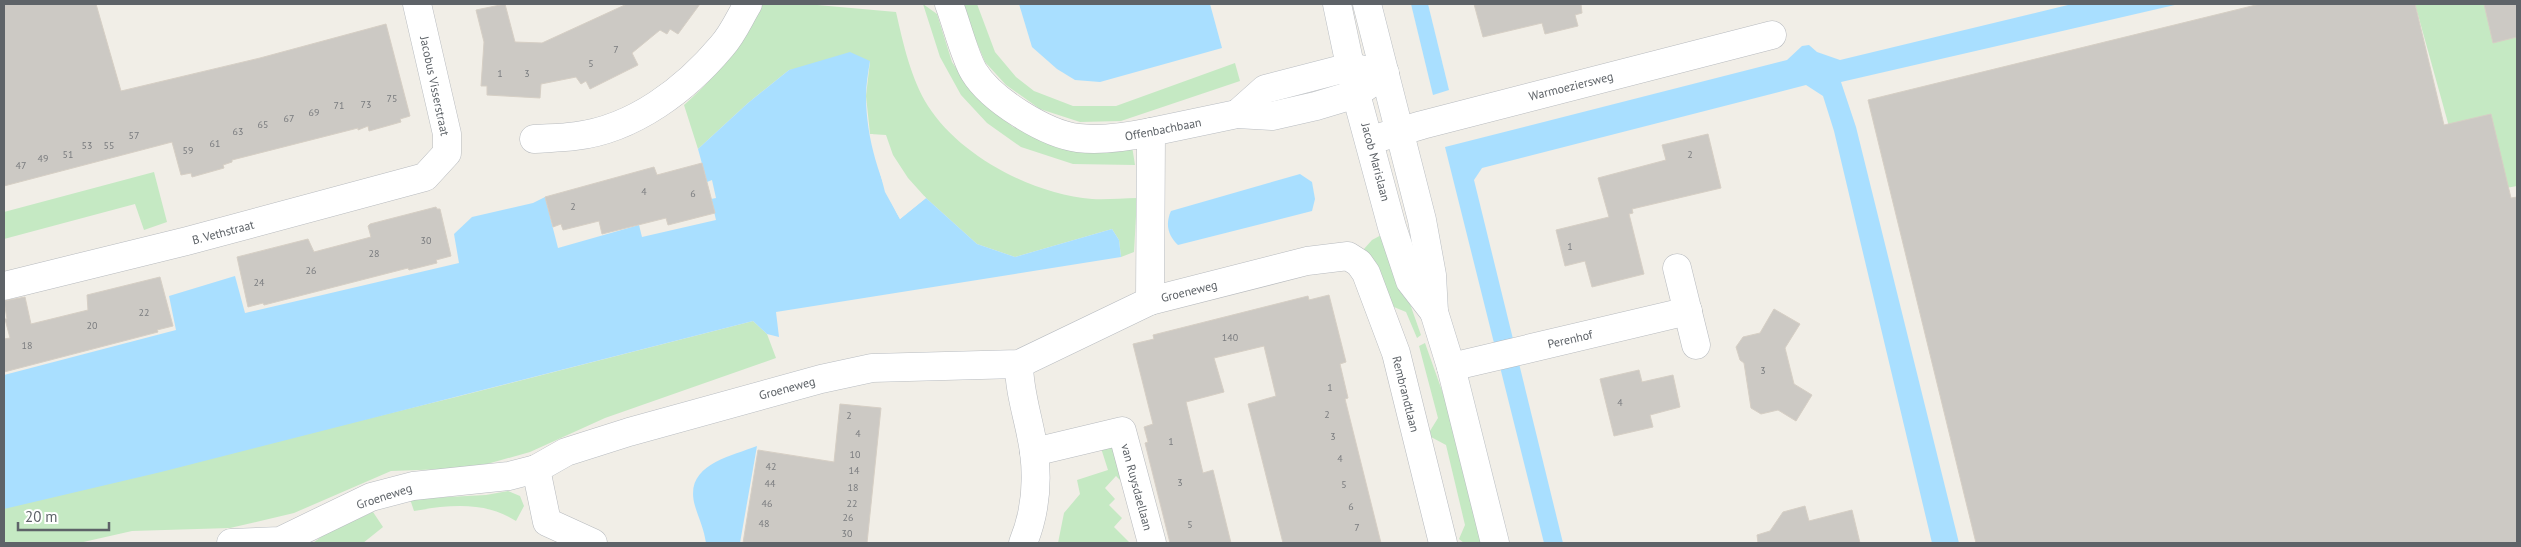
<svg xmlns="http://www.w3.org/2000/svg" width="2521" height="547" font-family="'PT Sans',sans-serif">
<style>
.green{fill:#c5e9c3}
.water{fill:#a9dfff}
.pier{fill:#f1eee7}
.building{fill:#ccc9c4;stroke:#d6cfc5}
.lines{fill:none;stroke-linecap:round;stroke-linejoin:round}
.street-casing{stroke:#b7babe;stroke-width:29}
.secondary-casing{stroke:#b8bcc1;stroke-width:29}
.street{stroke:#fff;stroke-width:28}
.secondary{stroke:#fff;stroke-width:28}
.labels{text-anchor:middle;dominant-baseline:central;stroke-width:4.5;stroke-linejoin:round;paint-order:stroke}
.number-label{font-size:10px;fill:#7a7c7f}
.street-label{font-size:12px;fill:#5e6368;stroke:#fff}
</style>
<rect width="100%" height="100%" fill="#f1eee7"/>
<g class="green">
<path d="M763,4H806L896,12C903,43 911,79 928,106C960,156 1032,194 1092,199C1107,200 1122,198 1137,198L1134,252L1121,257L1119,240L1112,229L1015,257L977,244L926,198L908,178L893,155L886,135L870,134L866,96L870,61L789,70L748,103L698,149L684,105C719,74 742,45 763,4Z"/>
<path d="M923,4L937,14L952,62L973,93L1013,127L1072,149L1132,146L1135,165L1073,164L1021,147L987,123L961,95L940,57Z"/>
<path d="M963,4H977L995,52L1016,77L1034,91L1073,106H1116L1235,63L1240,81L1121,121L1080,122L1040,109L1006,85L985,62L969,24Z"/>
<path d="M2415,4H2517V186L2468,195Z"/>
<path d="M154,172L167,222L144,230L135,204L4,239V212Z"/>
<path d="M1385,233L1421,335L1417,338L1406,312L1394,307L1364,249L1372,240Z"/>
<path d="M753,321L767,334L776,358L605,418L530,452L473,468L391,471L294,513L230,528L132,531L79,543H4V508L456,397Z"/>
<path d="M1425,343L1451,416L1481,543H1464L1459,539L1465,525L1446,445L1431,437L1430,431L1438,418L1419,346Z"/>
<path d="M1100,445H1113L1125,485L1116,476L1105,488L1115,499L1109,505L1122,518L1114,527L1130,543H1058L1064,513L1080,494L1077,480L1108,470Z"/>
<path d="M508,491L520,496L524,506L516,521C485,501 449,505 414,511L410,499L486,495Z"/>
<path d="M373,512L383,527L363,543H313L325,534Z"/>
</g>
<g class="water">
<path d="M1019,4H1210L1222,48L1100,82L1075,80L1057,69L1032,47Z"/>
<path d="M1411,4H1428L1449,90L1433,95Z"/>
<path d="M2072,4H2179L1841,82L1856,127L1959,543H1932L1834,131L1823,96L1806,85L1482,168L1474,180L1563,543H1544L1445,147L1787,60L1802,46L1809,45L1817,52L1840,60Z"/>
<path d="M850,52L870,61C868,73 866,85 866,96C866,138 880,183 900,219L926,198L977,244L1015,257L1112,229L1119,240L1121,257L776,312L779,337L767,334L753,321L161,472L4,509V375L176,330L169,296L235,276L245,313L459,263L454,234L472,217L533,203L545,197L558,248L639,225L642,237L716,220L711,199L716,198L712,180L707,182L698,149L748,103L789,70Z"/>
<path d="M1300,174L1312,182L1315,199L1312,211L1178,245C1168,236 1165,224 1171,211Z"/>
<path d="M757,446L740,543H706C704,529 699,519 695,506C683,465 729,457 757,446Z"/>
</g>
<path class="pier" d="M870,134H873L887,191L901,215L924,196L926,198L900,219L885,192Z"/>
<g class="building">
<path d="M4,4H96L121,91L260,58L386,24L410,116L400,119L401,122L369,131L368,126L358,130V128L232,160V162L223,165L224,168L192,177L191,173L181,175L172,142L4,186Z"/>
<path d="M505,4L515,42L542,43L627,4H700L678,34L670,29L667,34L660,30L632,53L638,65L590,89L586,81L581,84L576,77L541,84L540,98L487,95V86H481L484,42L476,10Z"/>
<path d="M1474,4H1581L1582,13L1575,15L1578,26L1545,34L1542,23L1483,37Z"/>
<path d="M2260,4H2415L2444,125L2491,114L2511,198L2517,197V543H1976L1868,100Z"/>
<path d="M2484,4H2517V37L2493,43Z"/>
<path d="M1708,134L1721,188L1632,209L1633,213L1629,214L1644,274L1592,287L1585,261L1565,266L1556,230L1609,217L1598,178L1666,160L1662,145Z"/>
<path d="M702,163L715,213L668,225L666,218L602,234L599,221L563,230L561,224L553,227L545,197L654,167L657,175Z"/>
<path d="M436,207L437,209H440L451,256L436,260L437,263L409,270L408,268L264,305L263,303L248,307L237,257L308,239L314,252L371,237L368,226L370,224Z"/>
<path d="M160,277L173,326L157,330L158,332L4,372V339L10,338L5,319H7L4,301L25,297L31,324L88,310L87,295Z"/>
<path d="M1329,295L1346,362L1340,364L1348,398L1345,399L1381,543H1283L1248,404L1276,396L1264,346L1214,358L1224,392L1186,402L1203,473L1213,470L1231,543H1170L1145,443L1148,442L1144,427L1153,424L1133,344L1154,339L1153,335L1308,296L1309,300Z"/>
<path d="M1774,309L1800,324L1785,348L1794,384L1812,395L1796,421L1778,410L1761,414L1751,408L1744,363L1740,360L1736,347L1743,337L1760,333Z"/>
<path d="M1639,370L1642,382L1673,375L1680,407L1650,415L1653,427L1614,436L1600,379Z"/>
<path d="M840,404L881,408L867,543H743L758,450L834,462Z"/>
<path d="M1805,506L1809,521L1852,510L1860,543H1758L1757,535L1770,531L1783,512Z"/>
</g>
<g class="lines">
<defs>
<g id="street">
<path d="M949,4C956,22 965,58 974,72C991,100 1046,134 1078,138C1102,141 1127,137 1151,132"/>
<path d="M534,139C548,138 562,138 576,136C634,129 686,89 722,46C733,34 740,17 748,4"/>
<path d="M1371,140L1422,125L1772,35"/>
<path d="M1677,268L1696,345"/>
<path d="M4,286L187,241L425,177L447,153V134L417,4"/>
<path d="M1150,301L1307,261L1348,256L1359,263L1366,273L1396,353L1443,543"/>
<path d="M1019,364C1019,394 1030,422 1034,452C1038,483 1035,514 1023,543"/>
<path d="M1451,367L1688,311"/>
<path d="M1034,452L1122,431L1152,543"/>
<path d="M536,469L547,522L593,543"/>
</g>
<g id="secondary">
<path d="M1337,4L1356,94L1392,227L1410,281L1434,312"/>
<path d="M1367,4L1422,220L1432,275L1434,312L1451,367L1495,543"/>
<path d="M1237,114L1265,89L1350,67L1369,71"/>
<path d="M231,543L280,541L371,497L413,486L509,476L536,469L566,452L629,432L821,379L872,368L1019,364L1150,301L1151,132L1237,114L1272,116L1316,106L1356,94L1385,73"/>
</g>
</defs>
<use href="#street" class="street-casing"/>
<use href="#secondary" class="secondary-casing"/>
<use href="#street" class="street"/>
<use href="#secondary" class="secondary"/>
</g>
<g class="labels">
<g class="number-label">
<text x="616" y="49">7</text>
<text x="591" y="63">5</text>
<text x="500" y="73">1</text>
<text x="527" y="73">3</text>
<text x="392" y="98">75</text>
<text x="366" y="104">73</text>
<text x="339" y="105">71</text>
<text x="314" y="112">69</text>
<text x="289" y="118">67</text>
<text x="263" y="124">65</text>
<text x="238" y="131">63</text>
<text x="134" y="135">57</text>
<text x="215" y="143">61</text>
<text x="87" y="145">53</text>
<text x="109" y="145">55</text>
<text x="188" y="150">59</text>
<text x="68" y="154">51</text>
<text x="1690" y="154">2</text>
<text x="43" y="158">49</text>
<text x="21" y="165">47</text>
<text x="644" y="191">4</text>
<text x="693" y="193">6</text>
<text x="573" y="206">2</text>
<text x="426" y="240">30</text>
<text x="1570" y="246">1</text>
<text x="374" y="253">28</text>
<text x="311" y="270">26</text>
<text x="259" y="282">24</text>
<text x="144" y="312">22</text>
<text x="92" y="325">20</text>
<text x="1230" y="337">140</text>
<text x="27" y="345">18</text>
<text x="1763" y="370">3</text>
<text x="1330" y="387">1</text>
<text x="1620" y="402">4</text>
<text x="1327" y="414">2</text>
<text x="849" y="415">2</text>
<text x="858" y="433">4</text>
<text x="1333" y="436">3</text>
<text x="1171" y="441">1</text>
<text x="855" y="454">10</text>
<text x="1340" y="458">4</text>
<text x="771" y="466">42</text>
<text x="854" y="470">14</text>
<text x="1180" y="482">3</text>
<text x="770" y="483">44</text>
<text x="1344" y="484">5</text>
<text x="853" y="487">18</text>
<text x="767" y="503">46</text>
<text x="852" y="503">22</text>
<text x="1351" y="506">6</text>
<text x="848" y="517">26</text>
<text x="764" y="523">48</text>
<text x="1190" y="524">5</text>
<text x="1357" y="527">7</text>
<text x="847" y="533">30</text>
</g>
<g class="street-label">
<text transform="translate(435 86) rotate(78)">Jacobus Visserstraat</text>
<text transform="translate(1571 86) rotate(-14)">Warmoeziersweg</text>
<text transform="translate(1163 129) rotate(-11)">Offenbachbaan</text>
<text transform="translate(1376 162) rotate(75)">Jacob Marislaan</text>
<text transform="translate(223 232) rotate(-15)">B. Vethstraat</text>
<text transform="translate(1189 291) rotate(-14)">Groeneweg</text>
<text transform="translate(1570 339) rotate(-13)">Perenhof</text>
<text transform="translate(787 388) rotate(-15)">Groeneweg</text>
<text transform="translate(1406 394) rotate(76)">Rembrandtlaan</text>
<text transform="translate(1137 487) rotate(75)">van Ruysdaellaan</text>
<text transform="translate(384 496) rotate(-18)">Groeneweg</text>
</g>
</g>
<rect width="2521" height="547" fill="none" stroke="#5e6368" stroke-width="10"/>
<path d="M18 522v8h91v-8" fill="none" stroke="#5e6368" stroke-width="2.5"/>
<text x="25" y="522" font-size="15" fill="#5e6368" stroke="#ffffff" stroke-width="4" paint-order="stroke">20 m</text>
</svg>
